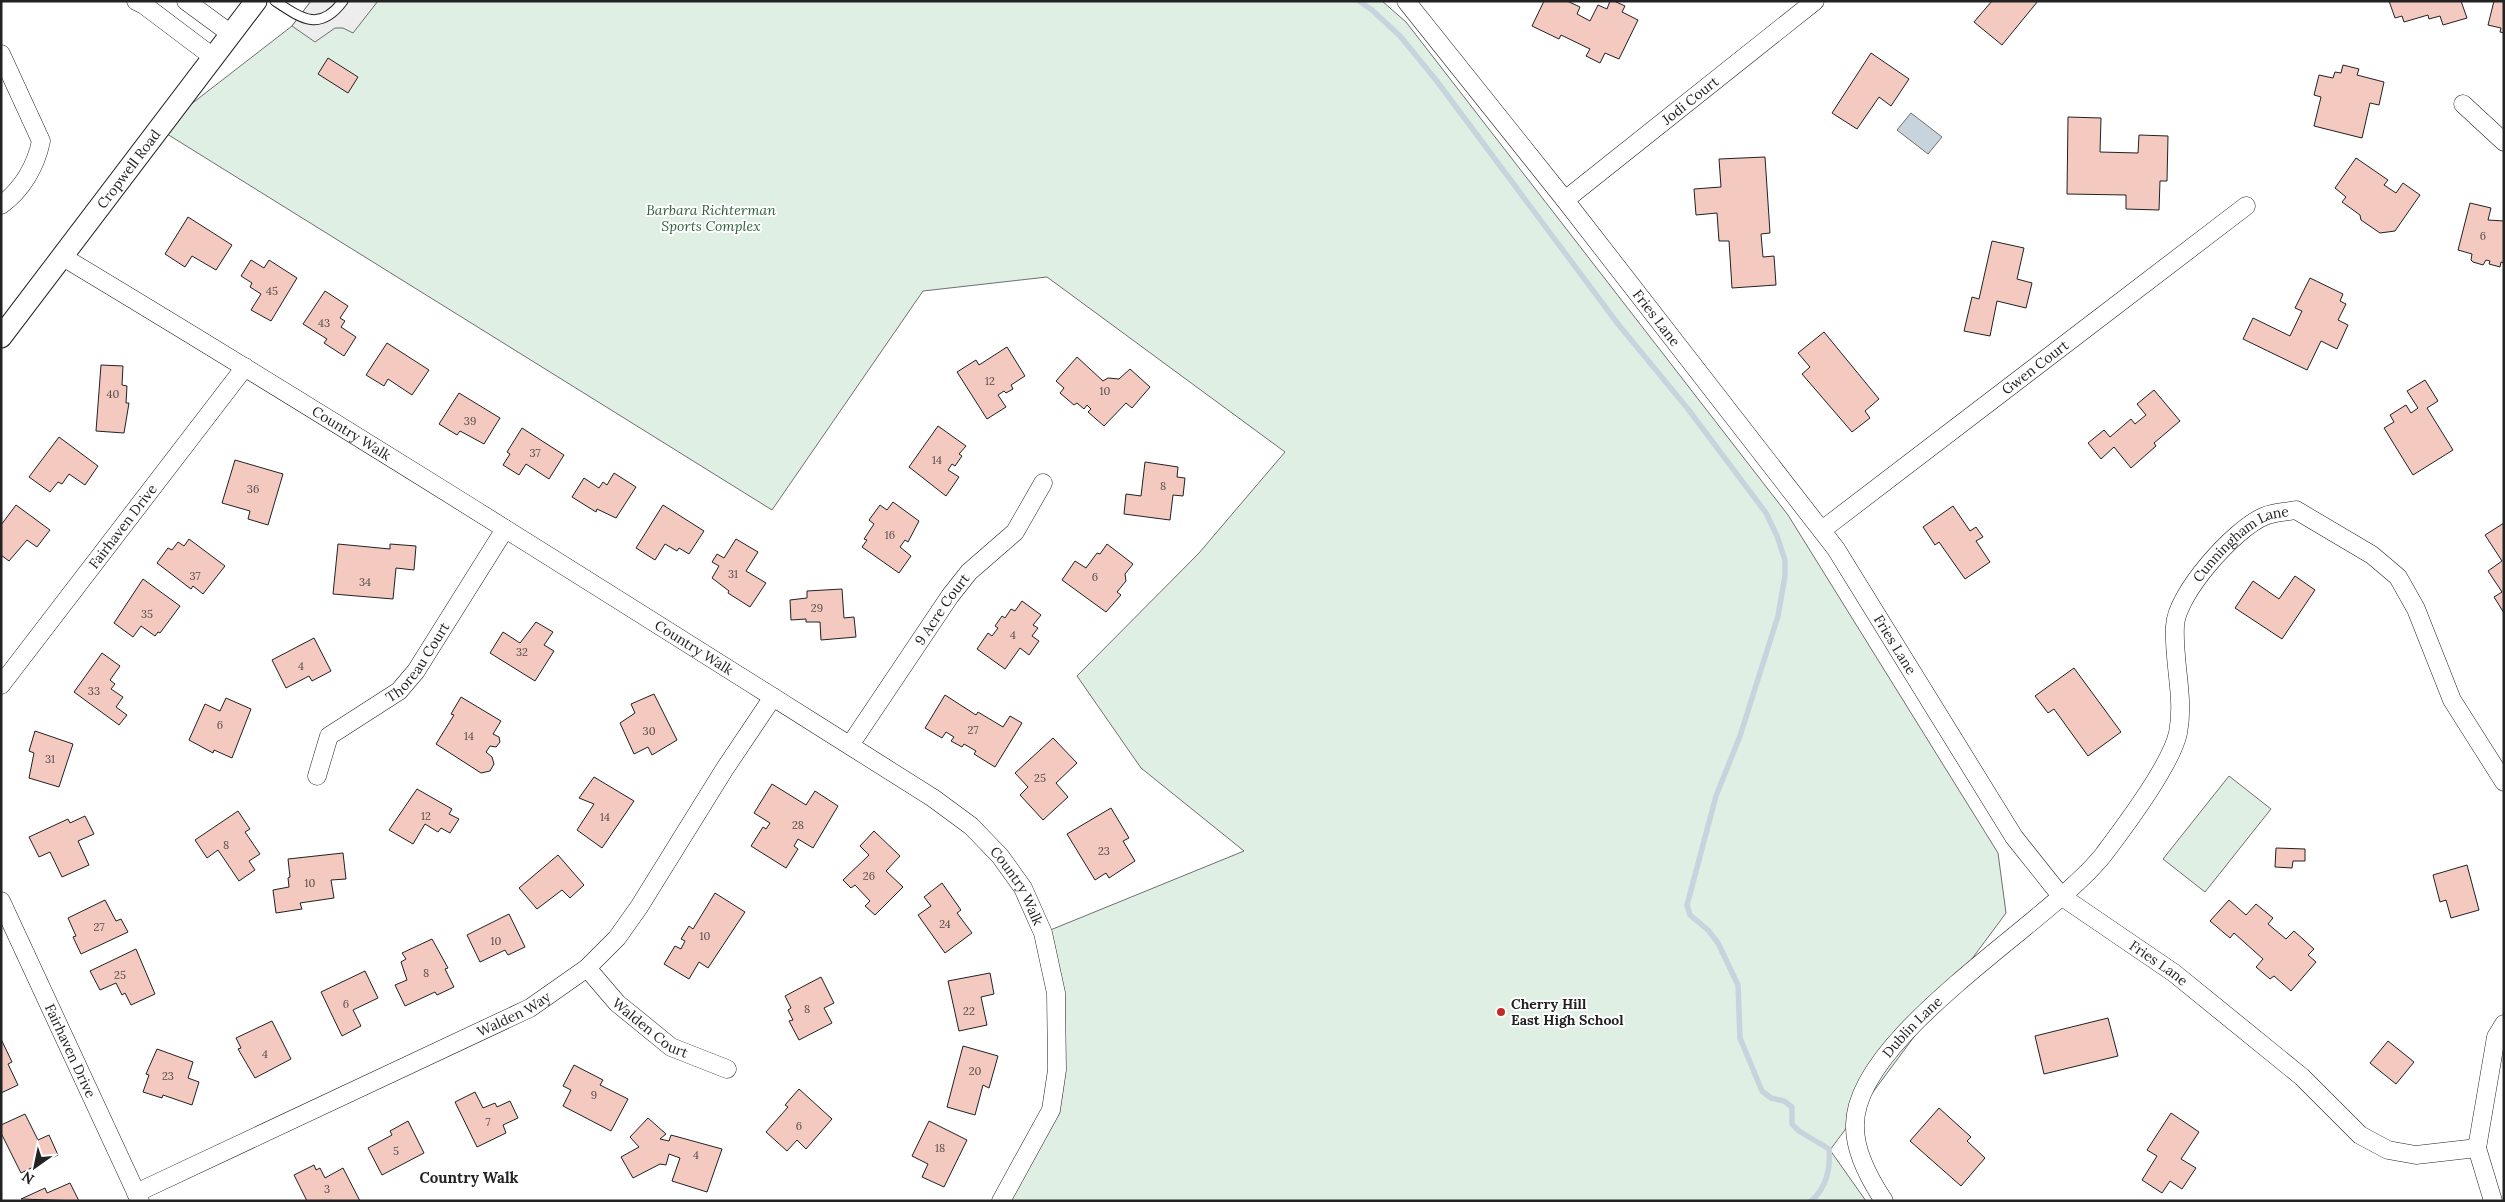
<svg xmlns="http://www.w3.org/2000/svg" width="2505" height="1202" font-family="Lora,serif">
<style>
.green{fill:#e0efe3;stroke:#6f6f6f}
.parking{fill:#ededed;stroke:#6f6f6f}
.water{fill:#c7d3dd;stroke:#6f6f6f}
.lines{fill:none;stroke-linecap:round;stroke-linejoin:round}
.stream{stroke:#c7d3dd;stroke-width:5.5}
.building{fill:#f3c9c0;stroke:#222}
.service-casing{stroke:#222;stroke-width:11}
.minor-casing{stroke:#222;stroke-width:19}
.tertiary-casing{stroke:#222;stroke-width:23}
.service{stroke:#fff;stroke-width:9}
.minor{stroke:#fff;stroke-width:18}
.tertiary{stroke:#fff;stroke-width:21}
.poi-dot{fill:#c62828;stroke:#fff;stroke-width:2}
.labels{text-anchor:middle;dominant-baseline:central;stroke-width:4;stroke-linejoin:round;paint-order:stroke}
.number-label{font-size:11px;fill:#564c4a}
.street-label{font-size:14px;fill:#222;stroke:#fff}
.park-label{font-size:14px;font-style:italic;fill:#2f5e38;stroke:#fff}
.poi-label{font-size:14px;font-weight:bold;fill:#222;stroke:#fff;text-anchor:start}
.neighbourhood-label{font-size:15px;font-weight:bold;fill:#222;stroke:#fff}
</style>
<rect width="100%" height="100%" fill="#fff"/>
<g class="green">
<path d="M311,1H1382L1406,22L1788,515L1998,853L2006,913L1830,1150L1866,1201H1001L1051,1110L1057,1070L1043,933L1244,851L1141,768L1077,676L1199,553L1285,452L1047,277L923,291L772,510L159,129L292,26Z"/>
<path d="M2229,776L2271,809L2205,892L2163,859Z"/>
</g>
<path class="parking" d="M311,1H378L353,33L343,28H335L315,42L292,26Z"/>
<path class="water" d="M1911,113L1942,137L1928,154L1897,130Z"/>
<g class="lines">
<path class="stream" d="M1359,1L1372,10L1400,36L1436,80L1618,324L1688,409L1766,513L1777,536L1785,560V576L1778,616L1740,736L1716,796L1687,905L1690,915L1708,930L1718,943L1738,985L1740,1038L1762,1091L1771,1098L1784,1101L1792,1107V1124L1799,1131L1829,1149C1831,1168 1826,1189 1811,1201"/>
</g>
<g class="building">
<path d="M1544,1H1567L1580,7L1577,14L1590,21L1598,5L1607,9L1610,1H1614L1625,6L1622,12L1638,20L1619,59L1605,53L1600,63L1586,56L1590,49L1561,35L1559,39L1532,26Z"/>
<path d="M1992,1H2038L2002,45L1974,22Z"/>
<path d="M2389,1H2461L2467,18L2443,25L2440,16L2429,19L2428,15L2404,22L2402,16L2395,18Z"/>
<path d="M2494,1H2504V33L2500,32L2501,28L2488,25Z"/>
<path d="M1871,53L1909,79L1891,106L1879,97L1857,129L1832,113Z"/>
<path d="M328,58L358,77L348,93L318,74Z"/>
<path d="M2343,65L2359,69L2357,75L2384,82L2379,105L2370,103L2362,138L2314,126L2321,97L2314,95L2319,75L2333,78L2335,72L2341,73Z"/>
<path d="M2068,117L2101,118L2100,152L2138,153L2139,135L2168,136L2167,181H2160L2159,210L2126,209V195L2067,194Z"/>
<path d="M1765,157L1770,233L1761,234L1763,257L1774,256L1776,285L1732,288L1729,241H1719L1717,213L1696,215L1694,189L1721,187L1719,159Z"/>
<path d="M2356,158L2388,180L2384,185L2396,193L2403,183L2420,195L2395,231L2380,233L2361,220L2360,215L2342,202L2346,197L2335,188Z"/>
<path d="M2470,203L2491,208L2488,220L2504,221V263L2501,262L2500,267L2489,264L2490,261L2486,260L2483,265L2473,262L2471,260L2472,254L2458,250Z"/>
<path d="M188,217L232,245L216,270L192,256L185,267L165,254Z"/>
<path d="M1992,241L2024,248L2017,279L2032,283L2026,308L1997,301L1990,336L1964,331L1972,297L1979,299Z"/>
<path d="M251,260L264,268L269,260L297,278L271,321L251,310L261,294L250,287L252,283L241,276Z"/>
<path d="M2310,278L2343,294L2340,301L2346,304L2338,320L2348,325L2337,349L2321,341L2307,370L2243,339L2253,318L2290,336L2302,311L2295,308Z"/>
<path d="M325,291L348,306L340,318L345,321L341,327L356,337L344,356L324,343L327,339L303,324Z"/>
<path d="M1824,332L1879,399L1865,411L1870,418L1852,432L1802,374L1810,367L1798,353Z"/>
<path d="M387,343L429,370L412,395L388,379L384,386L366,375Z"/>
<path d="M1007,347L1025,376L1011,385L1013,389L1006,393L1004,391L998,395L1006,407L987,419L957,372L976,360L979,365Z"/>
<path d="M1077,357L1103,381L1108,378L1119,379L1130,369L1150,387L1132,408L1126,403L1104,426L1088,412L1091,409L1087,405L1084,409L1077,403L1074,405L1060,393L1064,388L1056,381Z"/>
<path d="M101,365L123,366L122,385L127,386L126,403H129L124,433L96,431Z"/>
<path d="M2425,380L2438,401L2427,408L2453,450L2413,475L2384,428L2394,422L2390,415L2406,405L2411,413L2418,408L2407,391Z"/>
<path d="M2154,390L2180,421L2154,443L2156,446L2131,468L2114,447L2101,459L2088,443L2104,430L2110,437L2131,419L2135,424L2146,415L2137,404Z"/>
<path d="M459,393L500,418L484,444L460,431L457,435L439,424Z"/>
<path d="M938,426L966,446L959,454L962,456L955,466L952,464L948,470L959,477L946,496L909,467Z"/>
<path d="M522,428L564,455L549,479L526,464L519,475L503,465L510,454L507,452Z"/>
<path d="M59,437L98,466L85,485L69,474L62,484L58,482L50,492L29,477Z"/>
<path d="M235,460L283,474L268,525L248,519L250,511L222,503Z"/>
<path d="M1145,462L1178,467L1177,477L1185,478L1183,496L1173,495L1170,520L1124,514L1126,494L1141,496Z"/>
<path d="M614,473L636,487L616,518L597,509L596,512L572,497L584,478L599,488L603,482L607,485Z"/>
<path d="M893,502L919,521L908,542L905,540L900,547L911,556L899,573L862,547L867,540L864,539L874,524L869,520L880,505L887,510Z"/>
<path d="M16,505L50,530L37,547L27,540L9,561L1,555V525Z"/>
<path d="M663,505L704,531L689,554L679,548L677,551L665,544L655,560L636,548Z"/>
<path d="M1953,506L1970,531L1976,527L1983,537L1976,541L1990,562L1965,579L1939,542L1935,545L1923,527Z"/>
<path d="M2504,523V613L2494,597L2502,592L2488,571L2502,561L2485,535Z"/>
<path d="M189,539L225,566L203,594L193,586L191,589L157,563L168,548L172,550L178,542L184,546Z"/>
<path d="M736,539L758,552L746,571L766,583L750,607L728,593L729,591L712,578L719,566L712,562L717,554L724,558Z"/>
<path d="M338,544L390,549V544L416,546L414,570L396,568L393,599L333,594Z"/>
<path d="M1107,544L1133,564L1125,574L1126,581L1117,592L1121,595L1106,612L1062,580L1075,561L1086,568L1097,553L1100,554Z"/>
<path d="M2295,576L2315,590L2282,639L2235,608L2253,581L2279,599Z"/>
<path d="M143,579L180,606L160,633L158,632L155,636L141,626L133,637L114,623Z"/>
<path d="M842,589L844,618L854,617L856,637L821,640L820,622H806V619L791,620L790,600L807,598V591Z"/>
<path d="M1022,601L1041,615L1033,625L1038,628L1032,636L1039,641L1029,655L1020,648L1005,669L977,649L988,633L992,636L998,628L995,626L1002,616L1005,618L1011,609L1015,611Z"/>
<path d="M536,622L553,632L544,645L554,651L535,681L490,653L503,632L520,643Z"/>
<path d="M314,638L331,671L312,681L309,676L286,688L272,660Z"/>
<path d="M102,653L120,666L110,680L115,684L111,689L123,697L116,707L127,715L119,725L74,692Z"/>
<path d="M2074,668L2121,732L2088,756L2054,709L2048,713L2035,696Z"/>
<path d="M654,694L677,740L652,755L648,747L634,754L620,723L635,713L631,704Z"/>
<path d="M945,695L976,715L978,712L1003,727L1010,716L1022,723L995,767L974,754L976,751L964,744L962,747L951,741L954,737L946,732L942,738L925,728Z"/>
<path d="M461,697L501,721L493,734L499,737L500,742L496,747L490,746L486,752L492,757L494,764L490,771L481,773L436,744L454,715L451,714Z"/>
<path d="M226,698L251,709L232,758L214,750L213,753L189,740L205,704L220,711Z"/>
<path d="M35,731L73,744L59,787L29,778L34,753L29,751Z"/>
<path d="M1053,738L1077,763L1056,783L1068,797L1043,820L1020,795L1028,787L1015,773Z"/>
<path d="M594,777L634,801L602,848L577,830L594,804L579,798Z"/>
<path d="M772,784L806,805L815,791L838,806L813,848L798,839L794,846L798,849L786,868L751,846L763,827L766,829L770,823L754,813Z"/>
<path d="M417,789L452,809L449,814L459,819L450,833L441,828L438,832L425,824L413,844L389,830Z"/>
<path d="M1111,808L1129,838L1123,841L1135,861L1109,878L1106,873L1095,880L1067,834Z"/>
<path d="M238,811L250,829L245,832L260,854L249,861L255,870L239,881L218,850L207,858L195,840Z"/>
<path d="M85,816L94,834L78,841L89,865L62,877L50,852L39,857L29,837L68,819L70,823Z"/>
<path d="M874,831L900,856L886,871L903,887L875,915L865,906L870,901L855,885L851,888L843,880L869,855L860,846Z"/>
<path d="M2276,848L2305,849V861H2293L2292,868L2275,867Z"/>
<path d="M343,853L346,879L331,880L334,898L300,903L302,909L276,913L273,890L289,887L288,878L290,877L288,859Z"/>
<path d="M558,855L584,885L570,898L562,890L537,909L519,888Z"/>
<path d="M2467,865L2479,910L2451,918L2446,900L2440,902L2433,875Z"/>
<path d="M942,883L961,910L957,913L972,933L945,953L918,915L931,906L924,897Z"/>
<path d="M715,893L745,912L708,968L699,962L689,979L664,964L675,946L681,949L685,941L681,939L689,926L693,929Z"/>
<path d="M105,900L116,921L121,919L128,932L81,954L73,937L76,936L68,918Z"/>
<path d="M2229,900L2246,915L2256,904L2273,918L2268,924L2286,939L2294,931L2314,949L2308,955L2316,962L2291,991L2274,976L2270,979L2256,967L2263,959L2234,933L2230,938L2210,921Z"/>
<path d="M509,914L525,947L508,955L505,950L480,962L467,935Z"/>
<path d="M432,939L448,968L445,969L454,987L437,995L435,992L405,1006L395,985L407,980L401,962L406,959L402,953Z"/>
<path d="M136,949L155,994L131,1005L125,993L122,995L116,983L100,990L90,971Z"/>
<path d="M365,971L378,998L353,1010L361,1026L342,1036L321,992Z"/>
<path d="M990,973L994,994L981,997L987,1025L959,1031L948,981Z"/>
<path d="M821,977L834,1003L824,1008L832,1023L799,1040L789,1021L793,1020L788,1010L791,1008L785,996Z"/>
<path d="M2108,1018L2118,1056L2044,1074L2035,1036Z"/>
<path d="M272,1021L291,1059L255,1078L238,1049L241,1048L236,1038Z"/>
<path d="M1,1039L12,1062L8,1064L18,1085L1,1093Z"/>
<path d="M2388,1041L2414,1062L2396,1084L2370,1063Z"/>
<path d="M963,1046L998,1056L989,1088L983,1085L975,1115L947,1107Z"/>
<path d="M157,1049L193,1062L188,1078L199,1082L192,1105L163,1095L162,1098L143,1092L149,1075L146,1074Z"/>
<path d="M574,1065L603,1080L600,1085L628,1099L611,1131L563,1106L571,1090L563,1086Z"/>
<path d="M799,1089L832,1119L806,1149L797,1140L787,1151L766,1132L788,1107L785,1105Z"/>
<path d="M475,1092L483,1108L495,1103L497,1107L510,1101L518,1118L503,1125L506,1133L477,1147L455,1102Z"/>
<path d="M1939,1108L1971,1137L1967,1141L1985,1158L1961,1186L1910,1141Z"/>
<path d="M2171,1113L2199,1132L2181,1159L2196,1168L2182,1189L2170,1181L2162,1193L2142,1180L2157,1156L2147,1150Z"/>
<path d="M25,1114L38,1140L49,1135L58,1155L21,1173L1,1133V1125Z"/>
<path d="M648,1118L666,1134L660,1139L669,1141L671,1135L722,1149L707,1192L672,1181L680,1158L669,1154L666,1165L660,1164L633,1178L621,1157L639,1147L630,1137Z"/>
<path d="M408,1121L424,1153L382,1175L368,1148L392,1135L390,1131Z"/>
<path d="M929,1121L967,1140L944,1187L922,1177L928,1164L912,1156Z"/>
<path d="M314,1165L316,1170L320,1168L325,1178L343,1168L360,1201H307L294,1175Z"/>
<path d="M70,1183L79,1201L21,1199L45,1188L47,1193Z"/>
</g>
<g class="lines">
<defs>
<path id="service" d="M275,1C302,19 320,32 343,1"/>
<g id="minor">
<path d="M136,1L144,5L213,57"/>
<path d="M186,1L231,34"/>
<path id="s1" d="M1406,1L1565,200L1836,549L2014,837L2061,896L2174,973L2302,1077L2360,1135L2388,1150L2416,1155L2477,1148"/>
<path d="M1,54L41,141C36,166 22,190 1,205"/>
<path d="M2463,104L2504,142"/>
<path id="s2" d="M1565,200L1815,1"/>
<path id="s3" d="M63,257C356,433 644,616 933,798L971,826L1000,856L1023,888L1043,933L1056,993L1057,1070L1051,1110L1001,1201"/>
<path id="s4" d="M1822,530L2246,206"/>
<path id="s5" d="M1,685L245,367"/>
<path id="s6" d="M850,745L950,596L969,572L1015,532L1043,483"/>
<path id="s7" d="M317,776L329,736L399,691L416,671L505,529"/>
<path id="s8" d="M1,901L140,1201"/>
<path id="s9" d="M587,968L617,1003L671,1047L727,1069"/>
<path id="s10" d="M136,1193L530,1008L587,968L617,938L639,907L724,770L773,697"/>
<path id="s11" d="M1884,1201C1870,1180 1855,1152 1855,1127C1852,1037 2050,923 2104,854C2125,826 2171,765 2178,733C2185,698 2173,662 2175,626C2176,594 2235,528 2265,516C2274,512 2286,512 2296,510L2372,555L2398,577L2416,609L2452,700L2504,782"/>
<path d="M2493,1201L2477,1148L2496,1037L2504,1024"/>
</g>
<g id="tertiary">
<path id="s12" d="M1,337L256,1"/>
</g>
</defs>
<use href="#service" class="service-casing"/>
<use href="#minor" class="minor-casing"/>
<use href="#tertiary" class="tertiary-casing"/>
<use href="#service" class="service"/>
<use href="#minor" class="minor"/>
<use href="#tertiary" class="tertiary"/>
</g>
<circle class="poi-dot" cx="1501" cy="1012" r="5"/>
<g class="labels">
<g class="number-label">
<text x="2483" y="236">6</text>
<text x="272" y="291">45</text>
<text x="324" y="323">43</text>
<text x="990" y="381">12</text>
<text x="1105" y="391">10</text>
<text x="113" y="394">40</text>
<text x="470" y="421">39</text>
<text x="535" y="453">37</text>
<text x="937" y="460">14</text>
<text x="1163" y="486">8</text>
<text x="253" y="489">36</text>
<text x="890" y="535">16</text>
<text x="733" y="574">31</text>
<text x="195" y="576">37</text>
<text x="1095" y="577">6</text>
<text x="365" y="582">34</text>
<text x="817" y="608">29</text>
<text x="147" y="614">35</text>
<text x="1013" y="635">4</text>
<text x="522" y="652">32</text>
<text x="301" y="666">4</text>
<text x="94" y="691">33</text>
<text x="220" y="725">6</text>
<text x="973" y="730">27</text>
<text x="649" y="731">30</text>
<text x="469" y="736">14</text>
<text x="50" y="759">31</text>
<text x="1040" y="778">25</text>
<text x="426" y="816">12</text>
<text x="605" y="817">14</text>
<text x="798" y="825">28</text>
<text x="226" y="845">8</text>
<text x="1104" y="851">23</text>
<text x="869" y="876">26</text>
<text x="310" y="883">10</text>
<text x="945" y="924">24</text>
<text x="99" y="927">27</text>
<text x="705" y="936">10</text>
<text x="496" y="941">10</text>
<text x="426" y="973">8</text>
<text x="120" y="975">25</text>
<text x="346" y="1004">6</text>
<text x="807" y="1009">8</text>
<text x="969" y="1011">22</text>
<text x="265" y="1054">4</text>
<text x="975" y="1071">20</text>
<text x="168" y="1076">23</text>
<text x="594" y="1095">9</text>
<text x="488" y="1122">7</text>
<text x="799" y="1126">6</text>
<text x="940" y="1148">18</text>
<text x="396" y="1151">5</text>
<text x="696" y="1155">4</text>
<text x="327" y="1189">3</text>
</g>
<g class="street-label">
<text stroke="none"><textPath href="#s2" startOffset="160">Jodi Court</textPath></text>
<text stroke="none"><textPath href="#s12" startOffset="211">Cropwell Road</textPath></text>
<text stroke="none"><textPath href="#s1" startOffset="404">Fries Lane</textPath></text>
<text stroke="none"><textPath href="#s4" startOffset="268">Gwen Court</textPath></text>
<text stroke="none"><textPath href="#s3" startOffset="338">Country Walk</textPath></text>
<text stroke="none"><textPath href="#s5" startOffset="200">Fairhaven Drive</textPath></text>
<text stroke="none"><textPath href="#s11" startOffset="818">Cunningham Lane</textPath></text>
<text stroke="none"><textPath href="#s6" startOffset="164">9 Acre Court</textPath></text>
<text stroke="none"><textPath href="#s1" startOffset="809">Fries Lane</textPath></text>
<text stroke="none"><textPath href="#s3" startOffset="742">Country Walk</textPath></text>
<text stroke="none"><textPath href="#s7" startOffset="159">Thoreau Court</textPath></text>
<text stroke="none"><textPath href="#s3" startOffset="1148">Country Walk</textPath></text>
<text stroke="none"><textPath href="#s1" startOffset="1229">Fries Lane</textPath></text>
<text stroke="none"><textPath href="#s10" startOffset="418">Walden Way</textPath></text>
<text stroke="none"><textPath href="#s9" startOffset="88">Walden Court</textPath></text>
<text stroke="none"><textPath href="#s11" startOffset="199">Dublin Lane</textPath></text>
<text stroke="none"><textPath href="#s8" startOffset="165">Fairhaven Drive</textPath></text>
</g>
<g class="park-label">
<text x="711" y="210">Barbara Richterman<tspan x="711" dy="16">Sports Complex</tspan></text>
</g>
<g class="poi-label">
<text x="1511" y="1004">Cherry Hill<tspan x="1511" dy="16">East High School</tspan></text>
</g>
<g class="neighbourhood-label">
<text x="469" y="1177">Country Walk</text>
</g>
</g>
<rect width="2505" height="1202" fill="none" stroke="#222222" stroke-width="5"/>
<g transform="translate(35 1167) rotate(213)" stroke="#ffffff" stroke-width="4" paint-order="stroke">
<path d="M0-4L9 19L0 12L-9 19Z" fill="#222222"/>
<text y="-8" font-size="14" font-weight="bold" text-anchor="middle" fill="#222222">N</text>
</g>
</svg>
